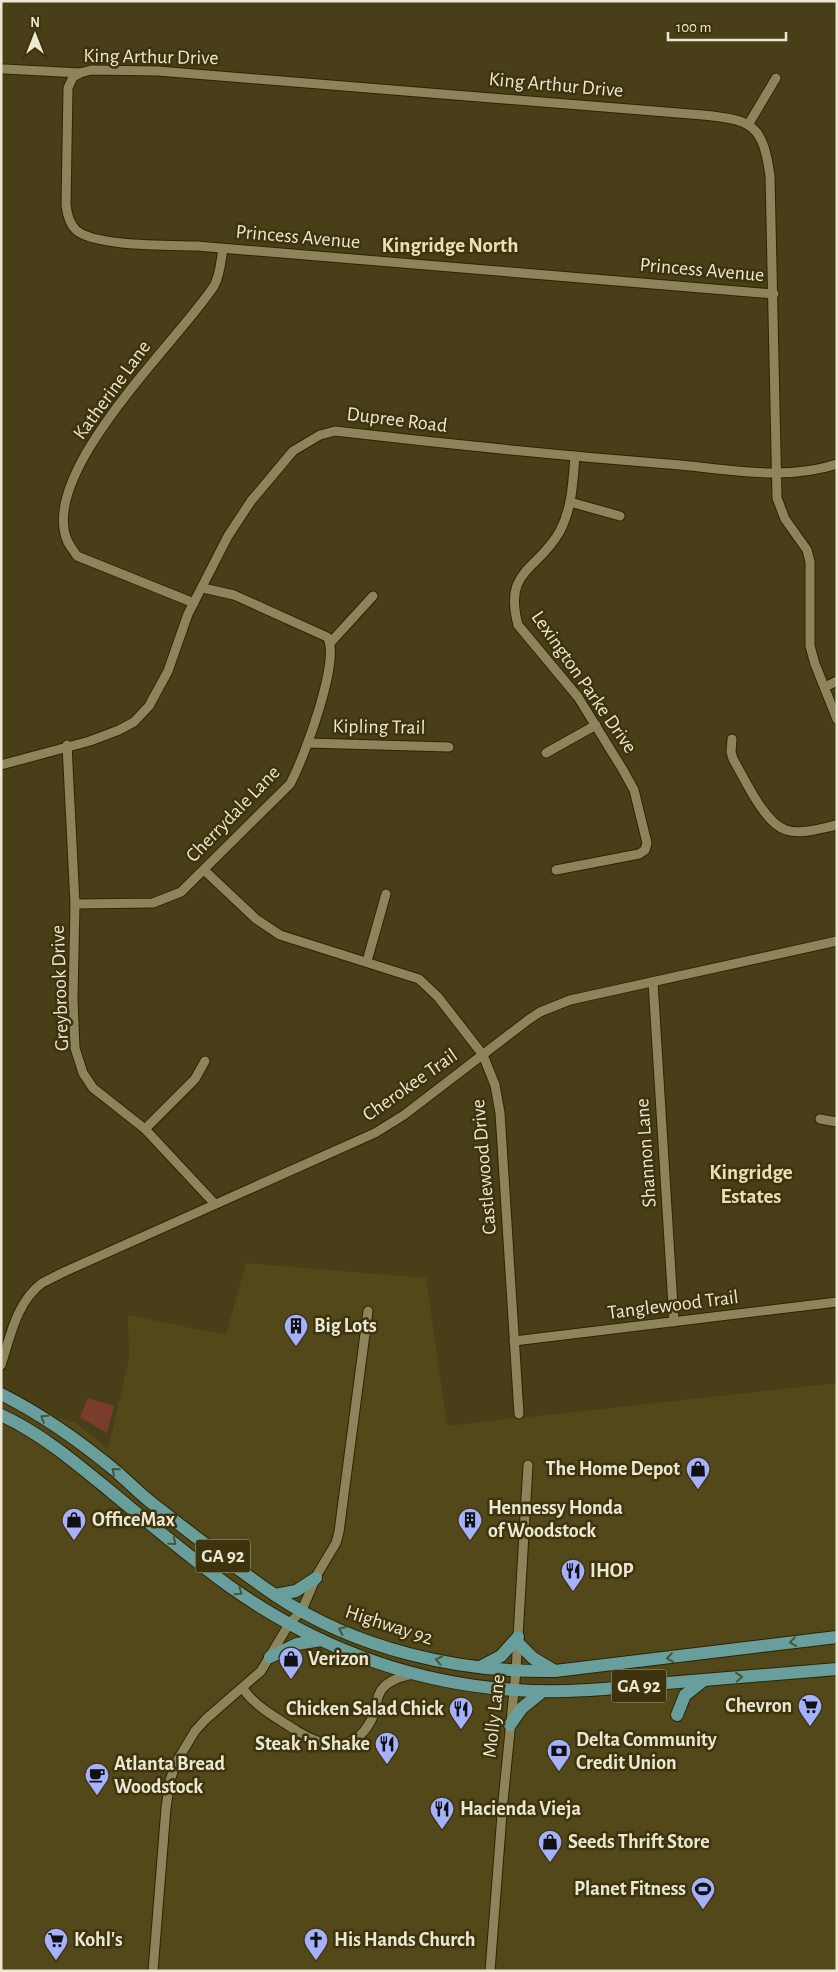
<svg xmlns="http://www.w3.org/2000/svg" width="838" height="1972" font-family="'Alegreya Sans',sans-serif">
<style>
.built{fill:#534819}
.green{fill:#7a3c2b}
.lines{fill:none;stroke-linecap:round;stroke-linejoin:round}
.minor-casing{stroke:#2e2500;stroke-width:11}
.primary-casing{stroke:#2e2500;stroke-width:14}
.minor{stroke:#8d845c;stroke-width:9}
.primary{stroke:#689e9c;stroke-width:12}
.oneway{stroke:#4a5438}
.labels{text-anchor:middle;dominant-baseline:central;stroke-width:5;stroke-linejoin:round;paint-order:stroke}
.shield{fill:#3d340d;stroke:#b8b197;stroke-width:1}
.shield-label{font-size:19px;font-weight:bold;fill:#ece7d2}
.street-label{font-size:20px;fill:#ece7d2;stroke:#3d340d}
.poi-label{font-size:20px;font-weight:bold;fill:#ece7d2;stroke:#3d340d;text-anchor:start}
.neighbourhood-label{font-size:21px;font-weight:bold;fill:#eae0b5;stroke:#3d340d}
</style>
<rect width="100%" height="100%" fill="#483f18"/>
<path class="built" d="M246,1263L426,1278L447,1426L837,1383V1971H1V1403L76,1423L108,1449L129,1359L128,1315L226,1335Z"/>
<path class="green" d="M88,1398L114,1406L107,1433L80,1417Z"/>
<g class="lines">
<defs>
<g id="minor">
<path d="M4,69L80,73L91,70L158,71L703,115C753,120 763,125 770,176L777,498L785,519L807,550L810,562V646L815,664L837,719"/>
<path d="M80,73L73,77L68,88L66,205C67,214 69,223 76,230C95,247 170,245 197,246L774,294"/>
<path d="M748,125L776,78"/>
<path d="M570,502L620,516"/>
<path d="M194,603L77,556C74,551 69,545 67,540C39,471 179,340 214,286C220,276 221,260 223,249"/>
<path d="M331,642L373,596"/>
<path d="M825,687L837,681"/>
<path d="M732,739L731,752L733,759C745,779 764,823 786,830C801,835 822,828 837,825"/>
<path d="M308,743L449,747"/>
<path d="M67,745L75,904L73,999L75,1048L83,1073L93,1088L145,1129L215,1204"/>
<path d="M546,753L596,725"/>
<path d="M1,765L90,741L119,730L134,722L149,706L168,671L188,614L228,536L251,501L293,451L320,435L335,431C446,444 556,455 668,464C724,468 782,482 837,464"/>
<path d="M204,870L256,919L280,935L419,979L438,997L483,1055L495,1085L500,1113L519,1414"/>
<path d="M556,870L639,854L645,850L647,843L634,790L623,770L578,697L518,625C503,569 538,571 560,531C572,508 573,482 575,456"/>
<path d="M75,904L153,903L181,892L290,784C303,761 342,657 327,637L234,595L203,588"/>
<path d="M367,961L386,894"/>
<path d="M653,982L674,1322"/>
<path d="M820,1119L837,1122"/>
<path d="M145,1129L195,1079L205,1061"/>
<path d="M514,1341L837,1302"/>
<path d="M1,1365C11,1335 16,1303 42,1283L66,1271L375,1133L404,1115L528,1020L540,1012L570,1000L837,941"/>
<path d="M243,1689C257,1708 277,1718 297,1731C328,1750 358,1753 374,1714C376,1706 377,1695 382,1689C389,1680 403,1676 413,1674"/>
<path d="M153,1971L166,1808L170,1780L177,1761L195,1731L206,1719L261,1671L289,1624L302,1610L318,1573L336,1543L339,1532L368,1311"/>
<path d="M490,1971L503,1801L516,1671L528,1465"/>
</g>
<g id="primary">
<path d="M1,1394C43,1415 81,1442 117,1472C127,1481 137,1491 148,1500C189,1532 231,1565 275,1595C355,1649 459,1673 555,1671L837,1637"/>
<path d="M1,1415C42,1434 76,1463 110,1491C149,1523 188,1556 229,1586C314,1646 411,1683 515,1690C566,1694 616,1688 667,1683C723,1678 780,1674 837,1669"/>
<path d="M275,1595L296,1591L316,1578"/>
<path d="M518,1643L533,1658L553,1670"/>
<path d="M270,1657L297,1644L321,1640"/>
<path d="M480,1667L501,1656L518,1637"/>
<path d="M677,1715L685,1695L704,1680"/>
<path d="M510,1725L522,1708L543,1691"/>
</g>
</defs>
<use href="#minor" class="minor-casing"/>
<use href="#primary" class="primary-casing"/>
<use href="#minor" class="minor"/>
<use href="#primary" class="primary"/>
</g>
<defs><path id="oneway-chevron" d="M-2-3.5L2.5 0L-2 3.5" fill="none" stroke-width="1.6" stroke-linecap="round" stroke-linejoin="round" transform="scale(1.25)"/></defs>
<g class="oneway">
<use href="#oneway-chevron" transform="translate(44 1418) rotate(-147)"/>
<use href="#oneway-chevron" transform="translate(115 1471) rotate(-140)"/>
<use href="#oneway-chevron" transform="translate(173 1542) rotate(39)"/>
<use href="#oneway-chevron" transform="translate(239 1592) rotate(34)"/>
<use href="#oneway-chevron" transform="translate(342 1630) rotate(-155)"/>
<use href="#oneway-chevron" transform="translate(793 1642) rotate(173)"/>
<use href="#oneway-chevron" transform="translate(670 1658) rotate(172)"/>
<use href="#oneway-chevron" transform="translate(439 1660) rotate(-168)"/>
<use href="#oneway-chevron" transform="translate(739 1677) rotate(-5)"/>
</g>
<defs>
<symbol id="building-pin" viewBox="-11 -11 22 30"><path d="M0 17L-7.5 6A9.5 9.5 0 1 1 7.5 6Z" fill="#a5b1fc" stroke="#3d340d"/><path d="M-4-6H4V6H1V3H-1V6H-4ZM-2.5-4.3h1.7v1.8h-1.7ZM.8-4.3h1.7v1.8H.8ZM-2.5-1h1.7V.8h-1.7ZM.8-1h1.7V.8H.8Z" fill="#111"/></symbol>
<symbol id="shop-pin" viewBox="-11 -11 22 30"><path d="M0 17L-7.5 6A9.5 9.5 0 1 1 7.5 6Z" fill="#a5b1fc" stroke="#3d340d"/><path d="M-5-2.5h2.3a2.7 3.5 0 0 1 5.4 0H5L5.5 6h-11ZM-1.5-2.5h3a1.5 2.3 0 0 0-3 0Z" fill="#111"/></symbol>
<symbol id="restaurant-pin" viewBox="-11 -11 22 30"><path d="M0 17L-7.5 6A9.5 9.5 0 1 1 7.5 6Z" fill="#a5b1fc" stroke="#3d340d"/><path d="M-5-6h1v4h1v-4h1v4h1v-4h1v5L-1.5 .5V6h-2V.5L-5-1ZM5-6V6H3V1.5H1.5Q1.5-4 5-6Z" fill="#111"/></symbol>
<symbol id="supermarket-pin" viewBox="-11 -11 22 30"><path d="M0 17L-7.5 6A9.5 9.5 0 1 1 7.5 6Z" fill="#a5b1fc" stroke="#3d340d"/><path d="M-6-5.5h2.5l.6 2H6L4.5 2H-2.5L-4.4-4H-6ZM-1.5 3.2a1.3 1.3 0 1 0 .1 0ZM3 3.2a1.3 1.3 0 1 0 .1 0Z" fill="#111"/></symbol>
<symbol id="bank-pin" viewBox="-11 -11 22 30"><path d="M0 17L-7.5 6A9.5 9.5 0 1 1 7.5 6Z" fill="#a5b1fc" stroke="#3d340d"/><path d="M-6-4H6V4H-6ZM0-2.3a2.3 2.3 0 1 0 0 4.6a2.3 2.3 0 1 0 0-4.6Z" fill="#111"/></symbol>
<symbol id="cafe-pin" viewBox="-11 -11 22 30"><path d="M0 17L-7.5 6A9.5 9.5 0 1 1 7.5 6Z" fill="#a5b1fc" stroke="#3d340d"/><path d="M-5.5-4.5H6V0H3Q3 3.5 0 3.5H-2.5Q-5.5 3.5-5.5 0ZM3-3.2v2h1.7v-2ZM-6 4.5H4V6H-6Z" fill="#111"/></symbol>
<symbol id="stadium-pin" viewBox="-11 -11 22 30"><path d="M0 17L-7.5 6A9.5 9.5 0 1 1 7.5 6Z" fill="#a5b1fc" stroke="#3d340d"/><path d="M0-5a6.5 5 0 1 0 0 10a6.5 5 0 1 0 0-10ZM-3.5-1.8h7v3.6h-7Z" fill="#111"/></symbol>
<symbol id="church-pin" viewBox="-11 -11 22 30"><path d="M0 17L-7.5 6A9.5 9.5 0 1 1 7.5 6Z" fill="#a5b1fc" stroke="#3d340d"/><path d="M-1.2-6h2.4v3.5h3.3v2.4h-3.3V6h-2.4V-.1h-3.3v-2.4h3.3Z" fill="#111"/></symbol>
</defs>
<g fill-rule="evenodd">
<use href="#building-pin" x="282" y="1312" width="28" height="38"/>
<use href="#shop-pin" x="684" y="1455" width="28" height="38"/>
<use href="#shop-pin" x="60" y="1506" width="28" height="38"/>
<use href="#building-pin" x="456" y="1506" width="28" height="38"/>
<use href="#restaurant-pin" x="559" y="1557" width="28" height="38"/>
<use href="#shop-pin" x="277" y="1645" width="28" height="38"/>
<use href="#supermarket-pin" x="796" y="1692" width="28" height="38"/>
<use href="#restaurant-pin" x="447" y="1695" width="28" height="38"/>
<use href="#restaurant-pin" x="373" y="1730" width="28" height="38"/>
<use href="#bank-pin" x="545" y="1737" width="28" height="38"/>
<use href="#cafe-pin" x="83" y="1761" width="28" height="38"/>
<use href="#restaurant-pin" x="428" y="1795" width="28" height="38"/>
<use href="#shop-pin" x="536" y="1828" width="28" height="38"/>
<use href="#stadium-pin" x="689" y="1875" width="28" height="38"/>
<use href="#supermarket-pin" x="42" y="1926" width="28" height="38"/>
<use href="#church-pin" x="302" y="1926" width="28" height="38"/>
</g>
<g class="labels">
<g class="shield">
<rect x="195.5" y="1539.5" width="55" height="33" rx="4"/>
<rect x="611.5" y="1669.5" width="55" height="33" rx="4"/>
</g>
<g class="shield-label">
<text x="223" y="1556">GA 92</text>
<text x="639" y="1686">GA 92</text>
</g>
<g class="street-label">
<text transform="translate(151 57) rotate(1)">King Arthur Drive</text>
<text transform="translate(556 85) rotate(5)">King Arthur Drive</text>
<text transform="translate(298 237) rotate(5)">Princess Avenue</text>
<text transform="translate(702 270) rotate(5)">Princess Avenue</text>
<text transform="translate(112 390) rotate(-54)">Katherine Lane</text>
<text transform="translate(397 420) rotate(7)">Dupree Road</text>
<text transform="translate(584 682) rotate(55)">Lexington Parke Drive</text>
<text transform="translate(379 727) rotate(1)">Kipling Trail</text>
<text transform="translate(233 814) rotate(-46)">Cherrydale Lane</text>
<text transform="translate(60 988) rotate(-92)">Greybrook Drive</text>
<text transform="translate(410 1085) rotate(-35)">Cherokee Trail</text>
<text transform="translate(646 1153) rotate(-94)">Shannon Lane</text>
<text transform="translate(484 1167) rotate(-95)">Castlewood Drive</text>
<text transform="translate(673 1305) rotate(-7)">Tanglewood Trail</text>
<text transform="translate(389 1625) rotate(18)">Highway 92</text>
<text transform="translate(494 1716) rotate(-84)">Molly Lane</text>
</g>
<g class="poi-label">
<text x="314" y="1326">Big Lots</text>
<text x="680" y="1469" text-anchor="end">The Home Depot</text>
<text x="488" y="1508">Hennessy Honda<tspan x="488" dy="23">of Woodstock</tspan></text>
<text x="92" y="1520">OfficeMax</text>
<text x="590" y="1571">IHOP</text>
<text x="308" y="1659">Verizon</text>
<text x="792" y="1706" text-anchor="end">Chevron</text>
<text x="444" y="1709" text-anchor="end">Chicken Salad Chick</text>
<text x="576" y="1740">Delta Community<tspan x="576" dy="23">Credit Union</tspan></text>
<text x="370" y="1744" text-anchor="end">Steak 'n Shake</text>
<text x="114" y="1764">Atlanta Bread<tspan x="114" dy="23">Woodstock</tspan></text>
<text x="460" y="1809">Hacienda Vieja</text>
<text x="568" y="1842">Seeds Thrift Store</text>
<text x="686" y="1889" text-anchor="end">Planet Fitness</text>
<text x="74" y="1940">Kohl's</text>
<text x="334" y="1940">His Hands Church</text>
</g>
<g class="neighbourhood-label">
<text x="450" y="245">Kingridge North</text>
<text x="751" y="1172">Kingridge<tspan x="751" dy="24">Estates</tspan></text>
</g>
</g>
<rect width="838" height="1972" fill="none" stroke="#ece7d2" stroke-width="5"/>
<g transform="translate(35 35)" stroke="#3d340d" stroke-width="4" paint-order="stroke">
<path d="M0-4L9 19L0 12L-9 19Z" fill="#ece7d2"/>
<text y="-8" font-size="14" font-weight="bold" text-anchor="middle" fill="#ece7d2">N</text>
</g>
<path d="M668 32v8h118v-8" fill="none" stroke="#ece7d2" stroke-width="2.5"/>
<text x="676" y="32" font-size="15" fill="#ece7d2" stroke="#3d340d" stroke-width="4" paint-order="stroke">100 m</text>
</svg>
